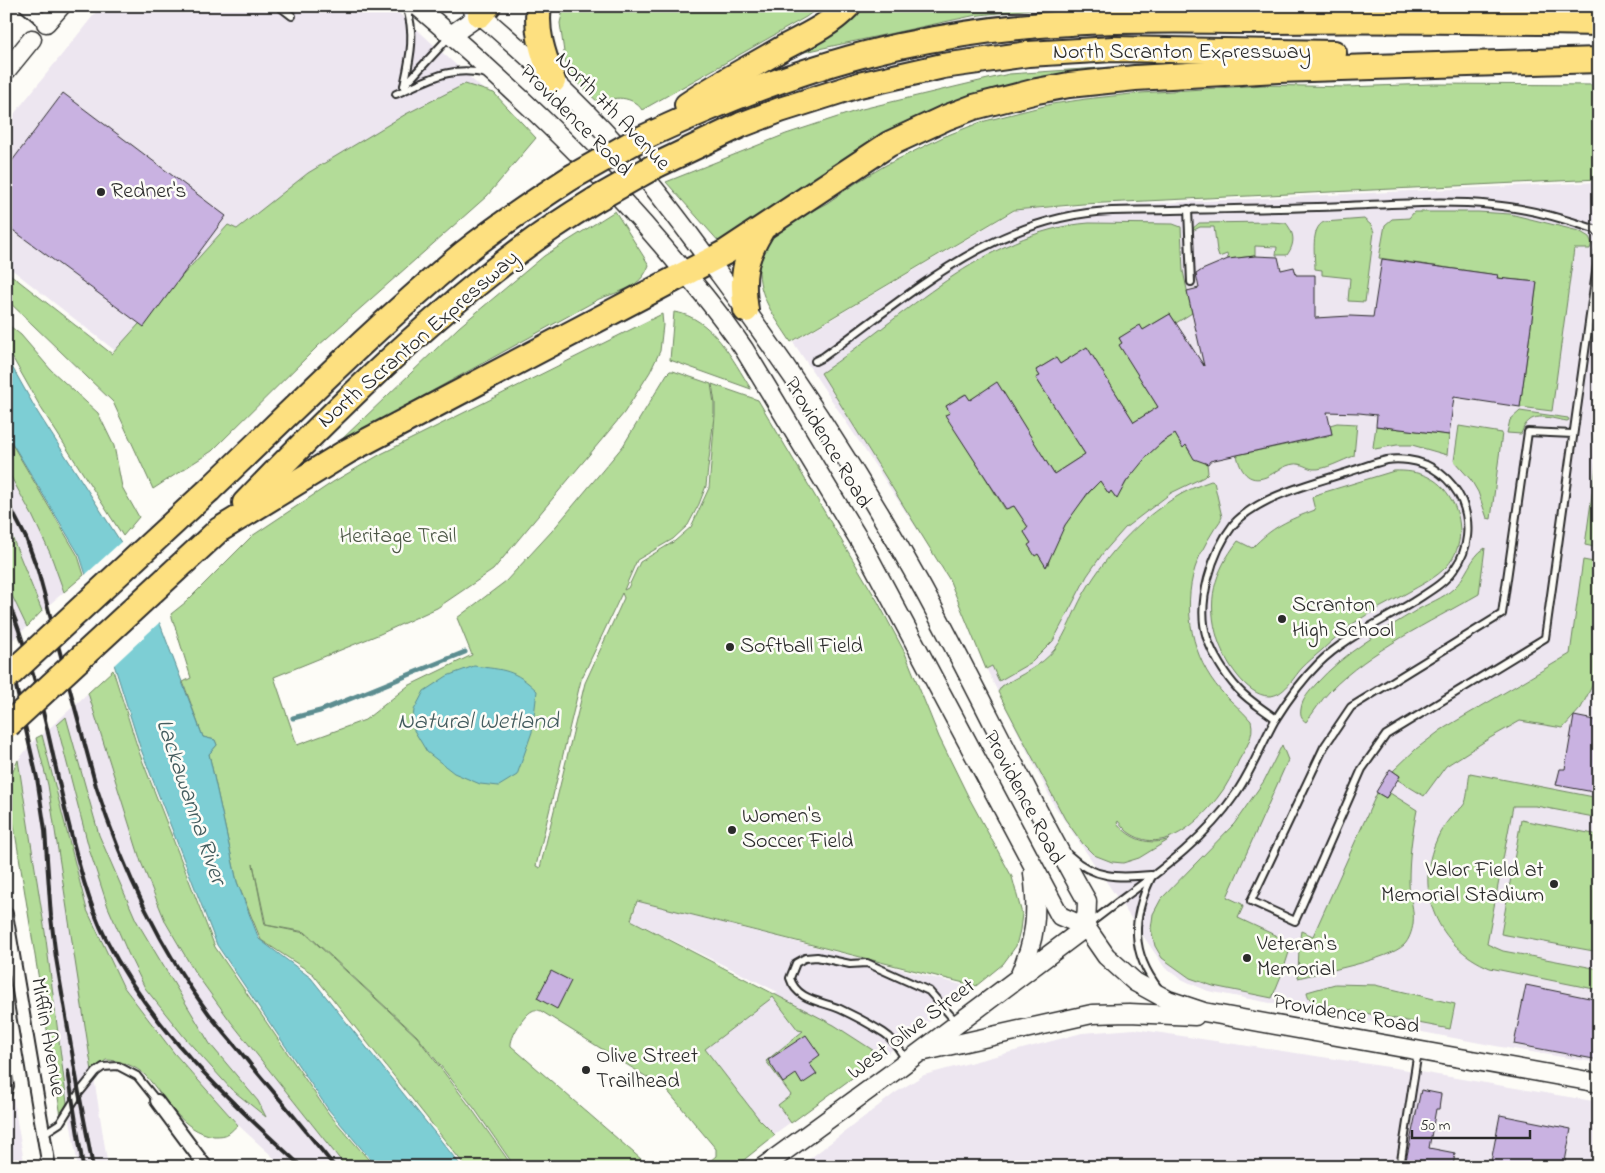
<svg xmlns="http://www.w3.org/2000/svg" width="1605" height="1173" font-family="'Indie Flower',sans-serif">
<style>
.built{fill:#ede6f0;fill-rule:evenodd}
.green{fill:#b3dc98;stroke:#6f8462;fill-rule:evenodd}
.water{fill:#7dced4;stroke:#5c8d90}
.pier{fill:#fdfcf7}
.lines{fill:none;stroke-linecap:round;stroke-linejoin:round}
.stream{stroke:#5c8d90;stroke-width:5}
.building{fill:#c9b2e1;stroke:#2b2b2b}
.service-casing{stroke:#2b2b2b;stroke-width:10}
.minor-casing{stroke:#2b2b2b;stroke-width:16}
.secondary-casing{stroke:#2b2b2b;stroke-width:21}
.motorway-casing{stroke:#2b2b2b;stroke-width:28}
.service{stroke:#fdfcf7;stroke-width:6}
.minor{stroke:#fdfcf7;stroke-width:12}
.secondary{stroke:#fdfcf7;stroke-width:18}
.motorway{stroke:#fde080;stroke-width:24}
.rail{stroke:#2b2b2b;stroke-width:4}
.motorway-bridge-casing{stroke:#2b2b2b;stroke-width:28;stroke-linecap:butt}
.motorway-bridge{stroke:#fde080;stroke-width:24}
.poi-dot{fill:#2b2b2b;stroke:#fdfcf7;stroke-width:2}
.labels{text-anchor:middle;dominant-baseline:central;stroke-width:5;stroke-linejoin:round;paint-order:stroke}
.street-label{font-size:22px;fill:#2b2b2b;stroke:#fdfcf7}
.poi-label{font-size:22px;fill:#2b2b2b;stroke:#fdfcf7;text-anchor:start}
.park-label{font-size:22px;fill:#4d5746;stroke:#fdfcf7}
.water-label{font-size:24px;font-style:italic;fill:#445c5e;stroke:#fdfcf7}
</style>
<rect width="100%" height="100%" fill="#fdfcf7"/>
<filter id="ink" filterUnits="userSpaceOnUse"><feTurbulence type="fractalNoise" baseFrequency=".02" numOctaves="2"/><feDisplacementMap in="SourceGraphic" scale="10" xChannelSelector="R" yChannelSelector="G"/><feConvolveMatrix kernelMatrix="1 2 1 2 8 2 1 2 1" color-interpolation-filters="sRGB"/></filter>
<g filter="url(#ink)">
<g class="built">
<path d="M101,6H391L486,92L127,360L6,265V124Z"/>
<path d="M1599,182V1063L1501,1047L1280,1005L1208,991L1194,985L1179,978L1165,968L1054,805L981,658L951,580L793,342L1016,210Z"/>
<path d="M6,468L32,515L50,553L64,592L42,611L6,522Z"/>
<path d="M6,583L27,627L6,646Z"/>
<path d="M88,693L141,862L166,923L194,971L231,1022L346,1167H284L238,1125L174,1053L123,986L87,910L42,735ZM65,718L99,835L136,920L210,1044L258,1101L265,1116L231,1089L185,1038L128,953L108,907L90,852Z"/>
<path d="M36,738L48,785L108,1167H78L67,1103L45,932L18,760Z"/>
<path d="M638,901L974,988L884,1056L770,1137L702,1048L778,992L632,920Z"/>
<path d="M1135,1029L1402,1069L1599,1102V1167H799L895,1093L924,1075L1082,1033Z"/>
<path d="M6,1058L25,1167H6Z"/>
</g>
<g class="green">
<path d="M564,6H821L806,17L642,110C633,96 613,95 600,104L570,76L566,67L560,23Z"/>
<path d="M862,6H1057L972,16L800,53C823,40 846,27 862,6Z"/>
<path d="M1099,68L1113,69L884,137L773,205L721,244L666,182L786,134L862,109L1009,74Z"/>
<path d="M465,84L494,93L536,138L487,196L318,346L212,451L153,489L113,402L6,299V271L112,354L228,225L237,229L308,173L406,114Z"/>
<path d="M1433,84L1599,85V179L1083,204L1014,210L791,342C775,317 758,297 759,267L756,265L762,248L774,235L807,211H812L827,203L859,181L886,165L943,137L981,122L1052,104L1086,99L1141,93L1264,85L1346,87Z"/>
<path d="M615,211L649,265C641,288 620,291 599,299L338,443L459,327L544,256Z"/>
<path d="M1414,212H1478L1510,214L1579,231L1589,237L1592,243L1590,249H1574L1552,411L1520,407L1537,282L1497,278V275L1379,258L1385,225L1392,219L1409,218Z"/>
<path d="M1364,219L1371,225L1374,232L1365,302L1348,301L1350,278L1322,275V270L1315,269C1315,256 1310,228 1324,222Z"/>
<path d="M1270,222L1286,223C1295,234 1295,244 1287,255H1276L1277,247L1255,246V256L1228,259L1227,254L1219,257L1217,251L1214,227H1200L1192,231L1191,230L1199,223Z"/>
<path d="M1089,223L1173,224L1181,227L1183,271L1192,313L1176,323L1170,314L1143,330L1140,326L1119,338L1122,343L1120,346L1158,407L1134,422L1087,347L1060,364L1056,358L1036,370L1040,376L1036,378L1085,454L1054,474L997,383L970,400L965,394L946,406L950,413L946,415L1005,509L1014,506L1028,527L1024,532L1031,543L1029,545L1035,555L1038,554L1046,566L1048,565C1053,537 1080,501 1100,481L1108,493L1111,491L1116,498C1121,493 1123,487 1127,481C1139,462 1155,446 1175,434L1183,447L1186,445L1189,451L1202,441L1204,462L1207,464L1208,473L1204,477L1171,493L1125,528L1103,553L1087,576L1053,641L1032,662L999,681L992,666L986,669L949,579L821,373C903,318 985,231 1089,223Z"/>
<path d="M674,312C712,317 733,360 751,389L670,360Z"/>
<path d="M662,314L663,325L660,351L650,372L624,413L493,570L437,608L380,634L274,677L297,745L365,720L408,686L472,655L457,618L506,581L552,531L623,446L667,374L670,371H673L711,384L714,403V416L706,486L699,504L688,525L673,539L637,560L624,590L628,588L640,562L675,541L691,527L709,488L715,415V403L712,384L758,400L878,602L905,653L939,737L968,796L1012,877L1022,914L1020,930L1016,946L1003,964L976,986L637,901L631,920L834,1025L882,1056L791,1123L778,1105L791,1095L766,1061L803,1031L798,1030L773,997L705,1049L759,1119L775,1135L735,1167H703L716,1156V1149L666,1089L541,1011C537,1010 536,1009 532,1011C524,1015 510,1037 511,1046L650,1167H515L474,1108L417,1036L305,932L266,925L253,864L265,925L305,933L417,1037L471,1108L513,1167H466L313,974L261,940L237,882L209,754L217,745L215,740L203,737L183,682L191,678L171,614L186,602L252,536L333,482L381,454ZM622,593L624,598L585,683L540,868L536,866L581,680Z"/>
<path d="M6,323L21,335L51,370L98,413L114,446L122,487L139,517L123,536L41,408L11,355L6,351Z"/>
<path d="M1520,411L1568,418L1569,420L1567,421C1547,418 1529,409 1521,434L1507,433L1510,420Z"/>
<path d="M1337,423L1357,424L1354,456C1342,460 1326,470 1313,469C1307,468 1301,463 1294,464C1284,465 1275,473 1266,477C1248,484 1240,470 1237,455L1332,435L1330,425Z"/>
<path d="M1376,426L1449,435L1447,455L1412,445H1397L1375,449L1373,447Z"/>
<path d="M1459,426L1502,433L1491,519L1487,518L1478,492L1471,480L1454,461Z"/>
<path d="M6,434L78,556L84,575L64,592L50,553L32,515L6,468Z"/>
<path d="M1599,444V548L1585,545Z"/>
<path d="M1394,471C1418,470 1439,477 1451,499C1463,519 1464,547 1447,566C1436,578 1421,585 1407,593C1389,603 1370,612 1354,623C1342,631 1332,641 1322,650C1315,656 1308,662 1302,668C1293,678 1284,696 1269,696C1246,696 1224,659 1218,640C1206,601 1214,572 1238,541L1252,548C1272,527 1288,520 1315,510L1312,498L1315,495Z"/>
<path d="M1211,481L1214,482L1222,517C1220,523 1215,527 1212,533C1205,544 1199,556 1195,568C1182,609 1192,658 1221,691C1230,701 1242,710 1251,721C1255,735 1246,748 1239,760C1233,773 1227,786 1218,797C1199,822 1164,855 1131,834C1126,831 1122,826 1118,821L1117,823C1131,840 1149,846 1170,839L1139,858L1123,863L1112,862L1094,855L1083,844L1065,819L998,692L1002,686C1020,675 1042,666 1055,649C1067,633 1073,613 1083,595C1110,547 1158,498 1211,481Z"/>
<path d="M6,522L42,611L27,627L6,583Z"/>
<path d="M1485,548L1479,594C1429,623 1370,650 1330,691C1321,700 1314,712 1306,722C1301,719 1300,715 1301,709C1302,699 1310,691 1316,684C1345,652 1381,632 1417,610C1429,603 1443,598 1453,589C1467,577 1470,557 1485,548Z"/>
<path d="M1583,560L1599,563V672L1581,708L1563,728L1520,721L1490,738L1446,766L1424,796L1398,780L1400,776L1393,771L1416,749L1441,730L1570,654Z"/>
<path d="M113,670L139,752L215,947L329,1114L375,1167H346L231,1022L194,971L166,923L141,862L88,693Z"/>
<path d="M66,717L99,835L136,920L210,1044L258,1101L266,1117L231,1089L185,1038L145,988L128,953L108,907L90,852L57,725Z"/>
<path d="M42,735L87,910L123,986L174,1053L238,1125C235,1127 232,1131 229,1133C225,1136 220,1136 214,1136C181,1131 166,1098 146,1076C136,1066 120,1060 106,1060L92,1071L48,785L36,738Z"/>
<path d="M1282,745L1288,760L1227,897L1242,904L1243,907L1238,918L1292,943L1283,971L1272,998L1213,986L1190,978L1162,958L1155,946L1151,929L1153,914L1161,899L1234,824L1264,781Z"/>
<path d="M18,760L45,932L67,1103L61,1116L9,795V780Z"/>
<path d="M1470,773L1599,798V818L1536,806H1513L1487,944L1503,951L1599,969V990L1490,968C1438,947 1413,891 1437,839C1440,831 1446,823 1451,817C1455,812 1462,809 1465,803C1468,795 1468,782 1470,773Z"/>
<path d="M1377,793L1386,798L1390,793L1417,810C1412,834 1409,858 1409,882C1409,896 1415,910 1413,924C1412,931 1409,940 1404,945C1388,960 1322,972 1298,978L1299,945L1301,931L1313,936Z"/>
<path d="M1521,820L1599,835V952L1501,934Z"/>
<path d="M1335,984L1375,985L1455,1004L1450,1029L1317,1004C1312,1001 1308,999 1307,992Z"/>
</g>
<g class="water">
<path d="M6,356L38,413L131,558L154,608L203,737L215,740L217,745L209,754L237,882L259,939L311,978L462,1167H377L328,1109L217,945L140,747L80,556L6,433Z"/>
<path d="M474,666C505,670 514,669 537,691L532,732L517,775L499,786L480,784L454,773L427,752L412,727L414,710L424,691L447,676Z"/>
</g>
<path class="pier" d="M123,540L150,585L161,621L112,667L83,577Z"/>
<g class="lines">
<path class="stream" d="M293,718L320,711L465,652"/>
</g>
<g class="building">
<path d="M63,93L226,216L144,327L6,225V169Z"/>
<path d="M1255,256L1278,257L1281,270L1294,267L1296,275H1315V318L1350,316L1373,317L1382,259L1498,275L1497,278L1537,282L1520,407L1454,397L1449,435L1376,426L1377,415L1359,413L1327,412L1332,434L1210,461L1208,464L1194,459L1186,445L1183,448L1175,434L1162,442L1148,455L1126,482L1117,499L1111,491L1109,494L1100,481L1088,493L1065,525L1046,567L1038,554L1035,556L1028,545L1031,543L1024,532L1028,527L1014,506L1006,509L945,415L950,413L946,406L966,394L970,400L997,382L1054,474L1085,454L1036,378L1040,376L1036,370L1056,358L1060,364L1087,347L1134,422L1158,407L1119,345L1122,343L1119,338L1140,325L1143,330L1170,314L1204,366L1187,291L1199,288L1196,274L1202,270L1228,259Z"/>
<path d="M1574,716L1599,721V793L1556,785L1560,769H1565Z"/>
<path d="M1390,769L1400,776L1386,798L1376,792Z"/>
<path d="M551,971L571,981L557,1009L537,998Z"/>
<path d="M1526,985L1599,1000V1060L1514,1044Z"/>
<path d="M806,1035L820,1055L809,1063L817,1074L802,1084L796,1074L783,1083L768,1060Z"/>
<path d="M1421,1090L1441,1094L1439,1109H1436L1429,1148L1455,1153L1453,1167H1414L1405,1165Z"/>
<path d="M1500,1115L1571,1129L1564,1167H1490Z"/>
</g>
<g class="lines">
<defs>
<g id="service">
<path d="M279,6L292,16"/>
<path d="M404,86C410,58 416,34 406,6"/>
<path d="M404,86L450,36"/>
<path d="M396,94C430,79 450,65 488,74"/>
<path d="M1188,209L1191,282"/>
<path d="M815,361L823,357C912,293 997,215 1112,211C1181,210 1249,209 1317,207C1375,206 1434,199 1492,205C1526,208 1559,217 1591,228L1595,229L1599,234"/>
<path d="M1573,434L1528,432L1502,614L1351,707L1324,747L1251,901L1295,921L1362,769L1386,735L1545,638L1599,251"/>
<path d="M1070,856C1094,879 1119,878 1151,875"/>
<path d="M1151,878C1132,918 1130,952 1159,989"/>
<path d="M1088,925C1137,886 1199,848 1234,796C1251,773 1261,745 1275,720C1287,701 1302,680 1318,664C1345,637 1381,622 1413,602C1428,592 1444,584 1455,568C1469,549 1471,523 1462,501C1452,479 1432,463 1408,460C1401,459 1393,459 1387,460C1373,463 1359,469 1345,473C1320,481 1292,488 1268,500C1256,506 1242,514 1233,525C1212,552 1196,603 1207,638C1213,655 1225,675 1238,689C1249,701 1263,709 1276,719"/>
<path d="M906,1060C900,1051 894,1039 884,1033C870,1024 855,1016 840,1009C822,1001 797,1001 790,978L796,963L805,958L817,957L850,964L867,963L929,991L957,1023"/>
<path d="M6,1064L10,1086L6,1099"/>
<path d="M43,1134L60,1123L79,1093L96,1072L103,1067L118,1066L137,1076L157,1101"/>
<path d="M1400,1167L1418,1051"/>
</g>
<g id="minor">
<path d="M26,6L46,23"/>
<path d="M6,914L49,1167"/>
<path d="M157,1101L206,1167"/>
</g>
<g id="secondary">
<path d="M417,6C504,80 587,157 661,244C690,278 719,312 744,349L864,548L1060,916L1086,927L1106,956L1135,982L1168,1000L1204,1012L1599,1083"/>
<path d="M470,6C527,54 583,106 632,162C664,198 691,237 720,275C795,375 863,480 923,589C979,692 1029,799 1087,901L1086,927"/>
<path d="M46,23L61,6"/>
<path d="M451,35L480,15"/>
<path d="M6,71L32,39"/>
<path d="M1019,977C1036,938 1038,915 1033,873"/>
<path d="M925,1051L1092,1014L1129,1013L1195,1016"/>
<path d="M763,1167L896,1070L1086,927"/>
</g>
<g id="motorway">
<path d="M539,6C535,33 544,56 553,81"/>
<path d="M480,15L488,6"/>
<path d="M687,105C718,84 751,67 783,48C806,36 830,25 848,6"/>
<path d="M634,142C719,102 807,66 899,46C955,34 1012,26 1070,23C1132,19 1195,21 1258,21C1371,20 1485,21 1599,23"/>
<path d="M655,166L741,125L780,110L859,85L943,66L1028,54L1113,49L1334,53"/>
<path d="M746,310C741,277 744,259 761,231"/>
<path d="M209,490C293,410 375,327 464,253C499,225 535,201 572,177"/>
<path d="M245,503C330,415 421,325 519,251C543,233 569,216 595,200"/>
<path d="M219,530L348,451L726,252L889,144L945,118L974,107L1037,91L1069,85L1135,78L1278,70L1599,60"/>
</g>
</defs>
<use href="#service" class="service-casing"/>
<use href="#minor" class="minor-casing"/>
<use href="#secondary" class="secondary-casing"/>
<use href="#motorway" class="motorway-casing"/>
<use href="#service" class="service"/>
<use href="#minor" class="minor"/>
<use href="#secondary" class="secondary"/>
<use href="#motorway" class="motorway"/>
<g class="rail">
<path d="M6,499L26,538L38,571L96,786C122,867 158,945 209,1014C222,1031 237,1047 250,1064C279,1098 307,1132 335,1167"/>
<path d="M6,599C15,615 20,634 26,652C43,703 53,757 65,809C76,853 86,899 106,939C152,1030 228,1099 302,1167"/>
<path d="M6,653L15,682L37,778L45,830L51,917L56,958L79,1093L93,1167"/>
<path d="M68,1071L83,1167"/>
</g>
<defs>
<g id="motorway-bridge">
<path d="M572,177L634,142"/>
<path d="M595,200L655,166"/>
<path d="M6,678L209,490"/>
<path d="M8,725L219,530"/>
</g>
</defs>
<use href="#motorway-bridge" class="motorway-bridge-casing"/>
<use href="#motorway-bridge" class="motorway-bridge"/>
</g>
</g>
<g class="poi-dot">
<circle cx="101" cy="192" r="5"/>
<circle cx="1282" cy="619" r="5"/>
<circle cx="730" cy="647" r="5"/>
<circle cx="732" cy="830" r="5"/>
<circle cx="1554" cy="884" r="5"/>
<circle cx="1247" cy="958" r="5"/>
<circle cx="586" cy="1070" r="5"/>
</g>
<g class="labels">
<g class="street-label">
<text x="1182" y="53">North Scranton Expressway</text>
<text transform="translate(612 112) rotate(46)">North 7th Avenue</text>
<text transform="translate(575 121) rotate(45)">Providence Road</text>
<text transform="translate(419 340) rotate(-41)">North Scranton Expressway</text>
<text transform="translate(827 443) rotate(59)">Providence Road</text>
<text transform="translate(1023 798) rotate(62)">Providence Road</text>
<text transform="translate(1346 1015) rotate(10)">Providence Road</text>
<text transform="translate(912 1030) rotate(-37)">West Olive Street</text>
<text transform="translate(47 1037) rotate(80)">Mifflin Avenue</text>
</g>
<g class="poi-label">
<text x="111" y="192">Redner's</text>
<text x="1292" y="606">Scranton<tspan x="1292" dy="25">High School</tspan></text>
<text x="740" y="647">Softball Field</text>
<text x="742" y="817">Women's<tspan x="742" dy="25">Soccer Field</tspan></text>
<text x="1544" y="871" text-anchor="end">Valor Field at<tspan x="1544" dy="25">Memorial Stadium</tspan></text>
<text x="1257" y="945">Veteran's<tspan x="1257" dy="25">Memorial</tspan></text>
<text x="596" y="1057">Olive Street<tspan x="596" dy="25">Trailhead</tspan></text>
</g>
<g class="park-label">
<text x="398" y="537">Heritage Trail</text>
</g>
<g class="water-label">
<text x="478" y="722">Natural Wetland</text>
<text transform="translate(190 802) rotate(71)">Lackawanna River</text>
</g>
</g>
<rect width="1605" height="1173" fill="none" stroke="#fdfcf7" stroke-width="25"/>
<rect x="12" y="12" width="1580" height="1148" fill="none" stroke="#2b2b2b" stroke-width="2" filter="url(#ink)"/>
<path d="M1412 1130v8h118v-8" fill="none" stroke="#2b2b2b" stroke-width="2.5"/>
<text x="1420" y="1130" font-size="15" fill="#2b2b2b" stroke="#fdfcf7" stroke-width="4" paint-order="stroke">50 m</text>
</svg>
